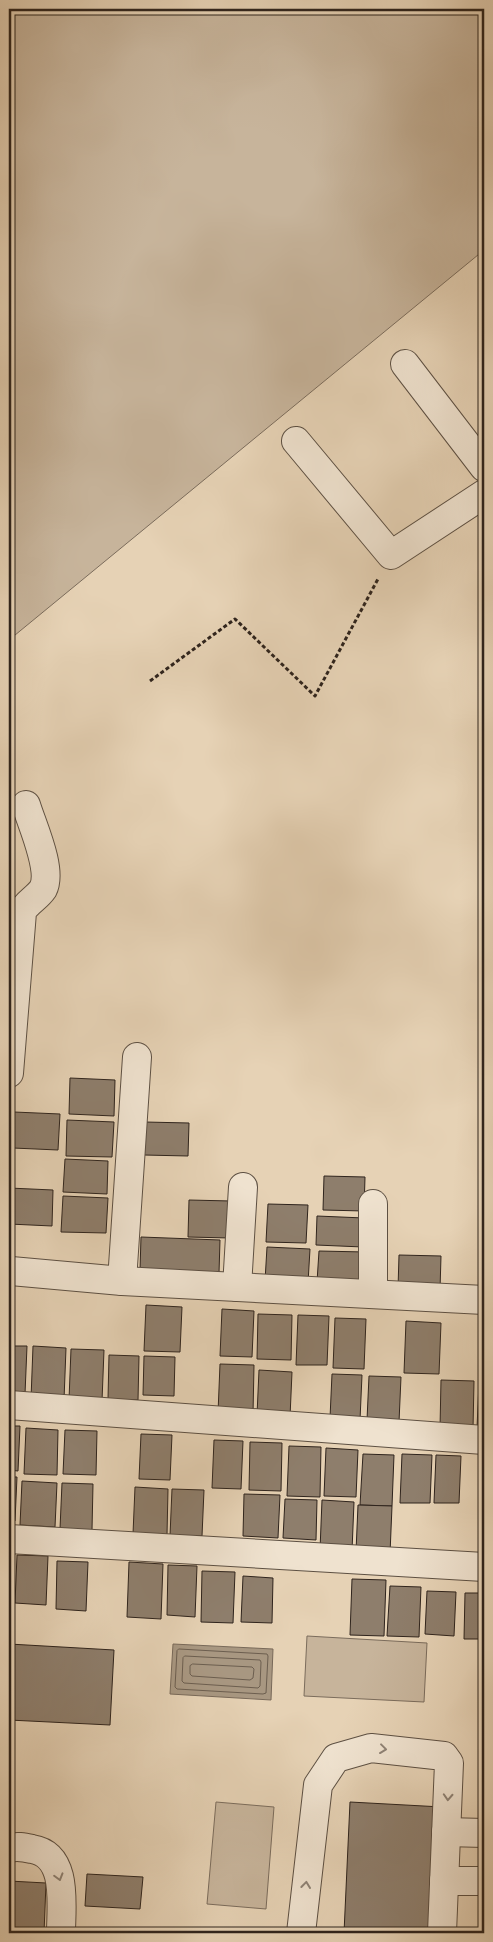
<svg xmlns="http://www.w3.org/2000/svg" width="493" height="1942" font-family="'IM FELL Great Primer',serif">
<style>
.green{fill:#c7b49b;stroke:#7b6c5c}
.water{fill:#a89781;stroke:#786959}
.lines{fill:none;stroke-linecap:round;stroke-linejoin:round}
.shore{stroke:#6c5e4f;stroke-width:1}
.building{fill:#8e7e6c;stroke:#2f241d}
.minor-casing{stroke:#5d5043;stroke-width:30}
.path{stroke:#2f241d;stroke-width:3;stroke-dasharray:4 2.5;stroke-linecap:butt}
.minor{stroke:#efe2cf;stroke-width:28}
.oneway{stroke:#8f8376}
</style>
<rect width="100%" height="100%" fill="#e6d2b5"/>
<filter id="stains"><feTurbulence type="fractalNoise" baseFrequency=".004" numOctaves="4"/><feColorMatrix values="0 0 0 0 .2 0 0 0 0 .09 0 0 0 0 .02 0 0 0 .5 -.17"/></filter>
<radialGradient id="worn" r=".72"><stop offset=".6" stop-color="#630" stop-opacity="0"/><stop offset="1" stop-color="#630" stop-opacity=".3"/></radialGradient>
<g class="green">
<path d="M9,9H484V250L9,640Z"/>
<path d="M307,1636L427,1643L424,1702L304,1696Z"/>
<path d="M216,1802L274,1807L266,1909L207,1904Z"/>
</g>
<path class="water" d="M173,1644L273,1649L271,1700L170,1694Z"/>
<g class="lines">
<g class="shore">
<path d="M179,1649L267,1654L268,1656L266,1693L263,1694L177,1689L175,1687L177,1651Z"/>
<path d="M185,1656L260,1660L261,1662L260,1686L258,1688L184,1683L182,1681L183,1658Z"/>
<path d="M193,1664L252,1667L254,1669L253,1678L250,1680L192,1676L190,1674V1666Z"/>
</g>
</g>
<g class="building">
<path d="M70,1078L115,1080L114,1116L69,1114Z"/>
<path d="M14,1112L60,1114L58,1150L13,1148Z"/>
<path d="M67,1120L114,1122L112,1157L66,1156Z"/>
<path d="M145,1122L189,1123L188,1156L144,1155Z"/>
<path d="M65,1159L108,1161L107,1194L63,1192Z"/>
<path d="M324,1176L365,1177L364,1211L323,1210Z"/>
<path d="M9,1188L53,1190L52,1226L9,1224Z"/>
<path d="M63,1196L108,1198L106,1233L61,1232Z"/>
<path d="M189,1200L231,1201L230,1238L188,1237Z"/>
<path d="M268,1204L308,1205L306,1243L266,1242Z"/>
<path d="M317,1216L364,1218L363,1247L316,1245Z"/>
<path d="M141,1237L220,1240L219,1273L140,1270Z"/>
<path d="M267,1247L310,1249L308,1283L265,1281Z"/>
<path d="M319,1251L365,1252L363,1284L317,1282Z"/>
<path d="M399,1255L441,1256L440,1290L398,1289Z"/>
<path d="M146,1305L182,1307L180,1352L144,1351Z"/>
<path d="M222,1309L254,1311L252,1357L220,1356Z"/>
<path d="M258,1314L292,1315L291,1360L257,1359Z"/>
<path d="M298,1315L329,1316L327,1365H296Z"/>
<path d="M335,1318L366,1319L364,1369L333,1368Z"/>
<path d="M406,1321L441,1323L439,1374L404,1373Z"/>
<path d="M9,1346H27L25,1394L9,1393Z"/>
<path d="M33,1346L66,1348L64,1400L31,1399Z"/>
<path d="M71,1349L104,1350L102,1401L69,1400Z"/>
<path d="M109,1355L139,1356L138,1400L108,1399Z"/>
<path d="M144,1356L175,1357L174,1396L143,1395Z"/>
<path d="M220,1364L254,1365L253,1414L218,1413Z"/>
<path d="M259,1370L292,1372L290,1417L257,1415Z"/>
<path d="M332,1374L362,1375L360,1420L330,1418Z"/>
<path d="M369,1376L401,1377L399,1422L367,1420Z"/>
<path d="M441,1380L474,1381L473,1429L440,1428Z"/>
<path d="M479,1382H484V1429L477,1428Z"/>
<path d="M9,1426H20L18,1471L9,1470Z"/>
<path d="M26,1428L58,1430L57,1475L24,1474Z"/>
<path d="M65,1430L97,1431L96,1475L63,1474Z"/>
<path d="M141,1434L172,1435L170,1480L139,1479Z"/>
<path d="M214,1440L243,1441L241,1489L212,1488Z"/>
<path d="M250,1442L282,1443L281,1491L249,1490Z"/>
<path d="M289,1446L321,1447L320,1497L287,1496Z"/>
<path d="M326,1448L358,1450L356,1497L324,1496Z"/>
<path d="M363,1454L394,1455L392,1506L360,1505Z"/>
<path d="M402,1454L432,1455L430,1503H400Z"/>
<path d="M436,1455L461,1456L459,1503H434Z"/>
<path d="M9,1477H17L15,1521H9Z"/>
<path d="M22,1481L57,1483L55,1527L20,1525Z"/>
<path d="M62,1483L93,1484L92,1530L60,1529Z"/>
<path d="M135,1487L168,1489L167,1535L133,1534Z"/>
<path d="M172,1489L204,1490L202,1536H170Z"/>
<path d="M244,1494L280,1495L278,1538L243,1536Z"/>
<path d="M285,1499L317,1500L316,1540L283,1538Z"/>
<path d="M322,1500L354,1502L352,1551L320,1550Z"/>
<path d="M358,1505L392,1506L390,1554L356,1552Z"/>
<path d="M17,1555L48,1556L46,1605L15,1603Z"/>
<path d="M9,1557H11L10,1602H9Z"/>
<path d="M57,1561L88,1562L86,1611L56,1609Z"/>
<path d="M129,1562L163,1564L161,1619L127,1617Z"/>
<path d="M168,1565L197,1566L195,1617L167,1615Z"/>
<path d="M202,1571L235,1572L233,1623L201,1622Z"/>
<path d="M243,1576L273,1578L272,1623L241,1622Z"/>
<path d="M352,1579L386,1580L384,1636L350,1635Z"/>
<path d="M390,1586L421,1587L419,1637L387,1636Z"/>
<path d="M427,1591L456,1592L454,1636L425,1634Z"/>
<path d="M465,1593H484V1639H464Z"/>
<path d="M9,1644L114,1650L110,1725L9,1720Z"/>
<path d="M350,1802L442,1807L436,1933H344Z"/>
<path d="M87,1874L143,1877L140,1909L85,1906Z"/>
<path d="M9,1881L46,1883L44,1933H9Z"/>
</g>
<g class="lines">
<defs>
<g id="minor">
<path d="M405,364L484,467"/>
<path d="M296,441L391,555L484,494"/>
<path d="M9,1073L22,912C26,903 37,898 43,889C53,870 32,825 26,805"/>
<path d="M9,1270L11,1271L122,1281L484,1300"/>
<path d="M122,1281L137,1057"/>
<path d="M237,1287L243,1187"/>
<path d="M373,1294V1204"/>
<path d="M9,1405L484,1440"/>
<path d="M9,1539L484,1567"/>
<path d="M446,1832L484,1833"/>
<path d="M9,1848C17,1846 23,1847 32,1849C69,1855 61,1906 61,1933"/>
<path d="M444,1881H484"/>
<path d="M301,1933L318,1785L336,1758L371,1748L444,1756L449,1763L442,1933"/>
</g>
</defs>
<use href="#minor" class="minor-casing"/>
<path class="path" d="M150,681L235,619L315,696L378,579"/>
<use href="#minor" class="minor"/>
</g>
<defs><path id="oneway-chevron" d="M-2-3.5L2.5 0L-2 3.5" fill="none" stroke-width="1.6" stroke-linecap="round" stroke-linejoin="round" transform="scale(1.25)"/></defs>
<g class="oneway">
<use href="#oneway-chevron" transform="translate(383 1749) rotate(7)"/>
<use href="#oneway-chevron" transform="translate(448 1797) rotate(93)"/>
<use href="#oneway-chevron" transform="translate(59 1877) rotate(74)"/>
<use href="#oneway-chevron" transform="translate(306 1885) rotate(-83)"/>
</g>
<rect width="493" height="1942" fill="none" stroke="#e6d2b5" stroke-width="30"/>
<rect x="10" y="10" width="473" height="1922" fill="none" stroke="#2f241d" stroke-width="2.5"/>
<rect x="15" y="15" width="463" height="1912" fill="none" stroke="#2f241d"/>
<rect width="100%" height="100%" filter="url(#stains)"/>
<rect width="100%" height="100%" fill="url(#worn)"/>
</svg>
